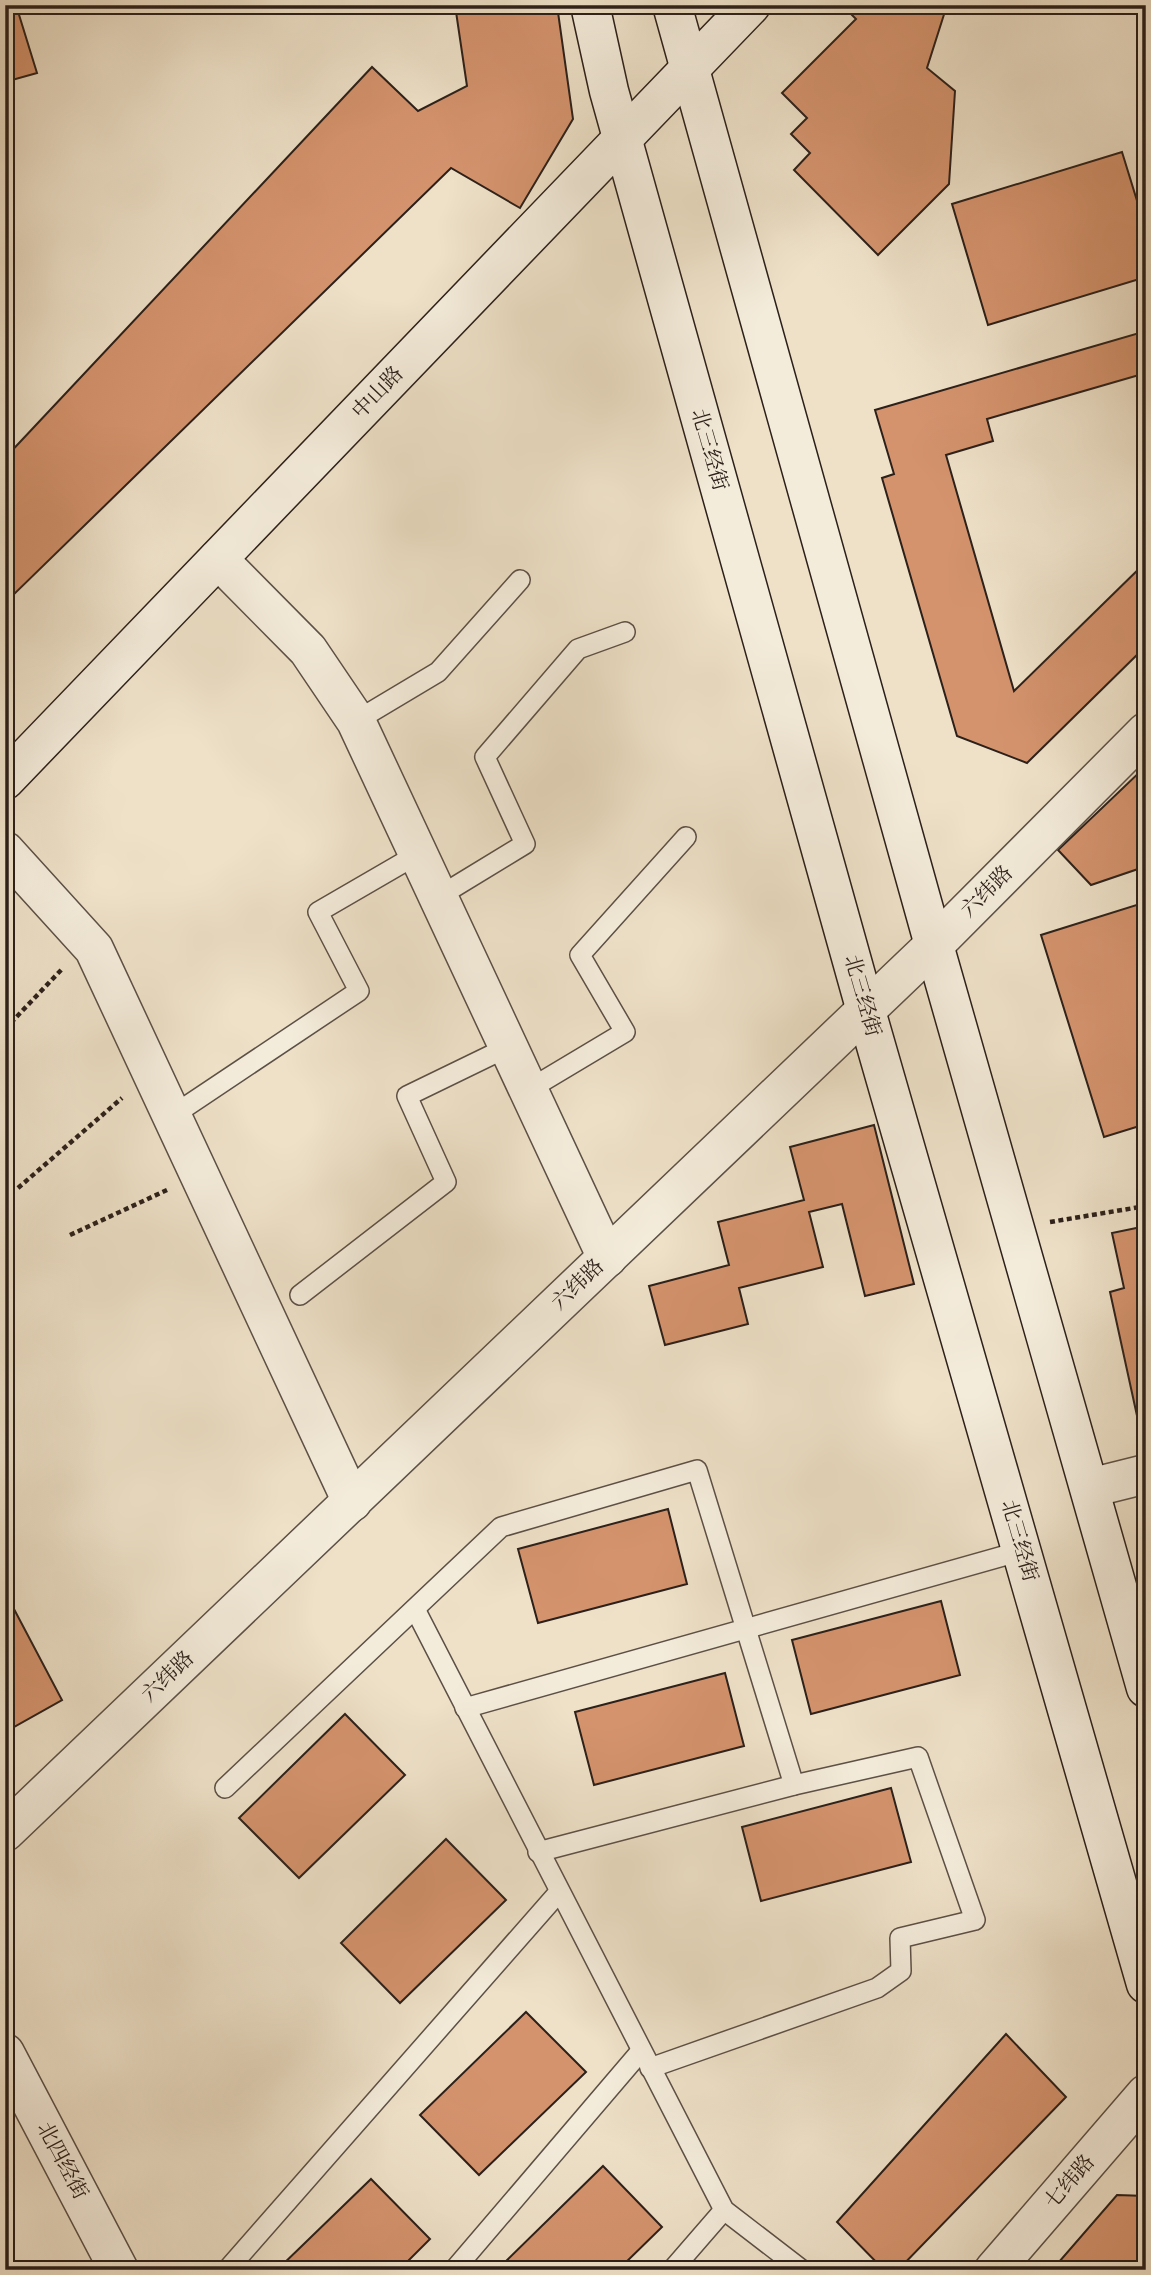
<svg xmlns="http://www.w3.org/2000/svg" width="1151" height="2275" font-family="'IM FELL DW Pica','Noto Serif SC',serif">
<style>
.building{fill:#d4936d;stroke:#2c201a;stroke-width:2}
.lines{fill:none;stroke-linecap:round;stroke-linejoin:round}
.lane-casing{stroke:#5c5046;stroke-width:22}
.street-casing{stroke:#5c5046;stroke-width:41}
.secondary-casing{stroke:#2c201a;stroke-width:41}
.path{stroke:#2c201a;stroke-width:4.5;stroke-dasharray:5 3.5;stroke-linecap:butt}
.lane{stroke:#f4ecdb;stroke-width:19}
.street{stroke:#f4ecdb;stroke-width:38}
.secondary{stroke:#f4ecdb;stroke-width:38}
.labels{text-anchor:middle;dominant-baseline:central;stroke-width:7;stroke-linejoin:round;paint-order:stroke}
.street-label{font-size:21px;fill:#2c201a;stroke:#f4ecdb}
</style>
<rect width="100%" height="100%" fill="#eee1c8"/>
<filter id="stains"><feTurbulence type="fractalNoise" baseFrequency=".00286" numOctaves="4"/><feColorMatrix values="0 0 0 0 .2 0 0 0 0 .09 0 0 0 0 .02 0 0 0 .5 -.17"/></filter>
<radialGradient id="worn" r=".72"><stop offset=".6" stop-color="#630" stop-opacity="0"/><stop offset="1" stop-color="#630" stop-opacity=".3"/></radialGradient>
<g class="building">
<path d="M5,5H16L37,73L5,82Z"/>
<path d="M455,5H557L573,119L520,208L451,168L5,603V458L372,67L418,111L467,86Z"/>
<path d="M842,5H947L927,68L955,91L949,184L878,255L794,170L810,153L791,134L807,118L782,93L856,19Z"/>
<path d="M1122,152L1146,230V277L988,325L952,204Z"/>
<path d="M1146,331V373L987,419L993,441L946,455L1014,691L1146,562V646L1027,763L957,736L882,478L894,474L875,410Z"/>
<path d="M1146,766V862L1138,869L1091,885L1058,850Z"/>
<path d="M1146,902V1124L1104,1137L1041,935Z"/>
<path d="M874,1125L914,1284L865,1296L842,1204L809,1212L823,1267L739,1288L748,1324L665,1345L649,1286L729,1265L718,1222L804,1200L790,1147Z"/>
<path d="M1146,1226V1457L1110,1292L1124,1288L1112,1233Z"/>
<path d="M668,1509L687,1584L538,1623L518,1549Z"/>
<path d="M5,1592L62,1700L5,1732Z"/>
<path d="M941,1601L960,1675L811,1714L792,1640Z"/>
<path d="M725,1673L744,1746L594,1785L575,1712Z"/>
<path d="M345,1714L405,1775L299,1878L239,1818Z"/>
<path d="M891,1788L911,1862L761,1901L742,1827Z"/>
<path d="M446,1839L506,1900L400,2003L341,1943Z"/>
<path d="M526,2012L586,2072L479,2175L420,2115Z"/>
<path d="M1006,2034L1066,2097L898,2270H884L837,2222Z"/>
<path d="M603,2166L662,2227L618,2270H497Z"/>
<path d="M371,2179L430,2239L399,2270H277Z"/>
<path d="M1117,2195L1146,2196V2270H1052Z"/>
</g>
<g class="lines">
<defs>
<g id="lane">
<path d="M356,721L438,672L520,580"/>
<path d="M438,897L525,844L485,757L578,649L625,632"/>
<path d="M528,1090L625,1032L580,955L686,837"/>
<path d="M172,1116L359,991L318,912L418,854"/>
<path d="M300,1295L446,1182L407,1096L508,1047"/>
<path d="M415,1609L724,2210L802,2270"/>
<path d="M465,1708L1021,1551"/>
<path d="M225,1788L501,1527L697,1470L794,1785"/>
<path d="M538,1852L794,1785L918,1757L975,1920L900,1938L901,1971L877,1988L650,2068"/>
<path d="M227,2270L559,1892"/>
<path d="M454,2270L641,2051"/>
<path d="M672,2270L724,2210"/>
</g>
<g id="street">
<path d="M218,559L308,650L356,721L607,1258"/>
<path d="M5,851L94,949L352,1502"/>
<path d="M1090,1488L1146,1474"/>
<path d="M5,1832L934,945L1146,732"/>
<path d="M5,2053L119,2270"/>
<path d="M994,2270L1146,2094"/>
</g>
<g id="secondary">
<path d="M590,5L609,91L866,1011L1146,1984"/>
<path d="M672,5L934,945L1146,1688"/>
<path d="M5,780L751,5"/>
</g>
</defs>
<use href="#lane" class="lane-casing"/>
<use href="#street" class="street-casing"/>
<use href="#secondary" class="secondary-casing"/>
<g class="path">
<path d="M5,1029L63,968"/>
<path d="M18,1188L122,1098"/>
<path d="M1050,1222L1146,1206"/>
<path d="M70,1235L167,1190"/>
</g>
<use href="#lane" class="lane"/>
<use href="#street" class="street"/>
<use href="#secondary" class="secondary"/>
</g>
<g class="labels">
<g class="street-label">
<text transform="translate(378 393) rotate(-46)">中山路</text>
<text transform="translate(709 450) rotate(74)">北三经街</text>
<text transform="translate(987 892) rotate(-45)">六纬路</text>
<text transform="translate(862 996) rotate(74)">北三经街</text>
<text transform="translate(578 1285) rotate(-44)">六纬路</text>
<text transform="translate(1019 1541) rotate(74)">北三经街</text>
<text transform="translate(168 1677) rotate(-44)">六纬路</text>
<text transform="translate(62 2161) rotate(62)">北四经街</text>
<text transform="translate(1070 2182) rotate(-49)">七纬路</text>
</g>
</g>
<rect width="1151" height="2275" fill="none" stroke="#eee1c8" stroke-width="28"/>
<rect x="7" y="7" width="1137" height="2261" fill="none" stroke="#2c201a" stroke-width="3.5"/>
<rect x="14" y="14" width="1123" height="2247" fill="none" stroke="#2c201a" stroke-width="2"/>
<rect width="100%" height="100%" filter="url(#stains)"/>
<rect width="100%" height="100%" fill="url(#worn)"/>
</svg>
